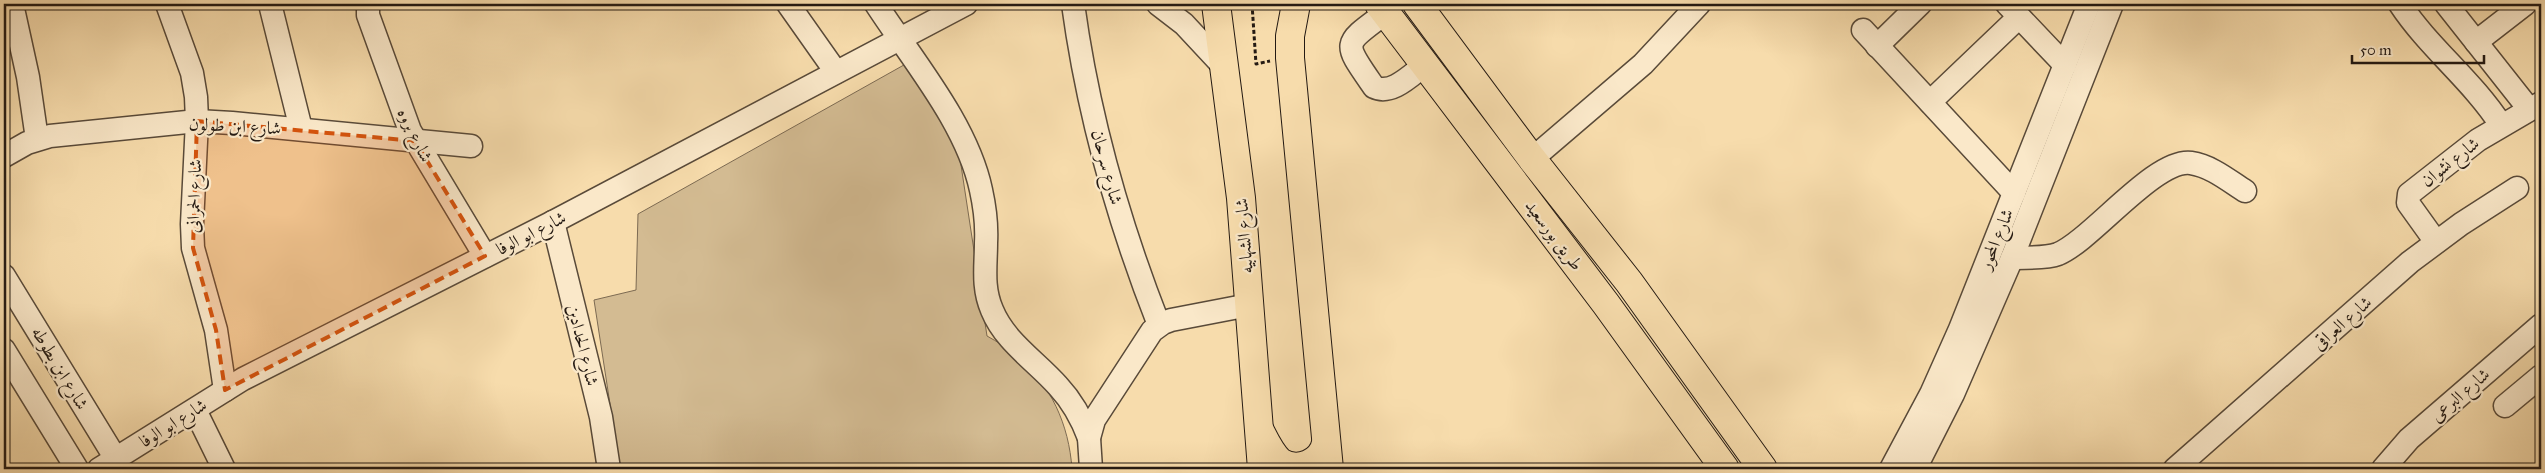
<svg xmlns="http://www.w3.org/2000/svg" width="2545" height="473" font-family="'IM FELL Great Primer',Amiri,serif">
<style>
.green{fill:#d3bb92;stroke:#7c6a52}
.lines{fill:none;stroke-linecap:round;stroke-linejoin:round}
.minor-casing{stroke:#594a39;stroke-width:25}
.highway-casing{stroke:#241a13;stroke-width:30}
.path{stroke:#241a13;stroke-width:3;stroke-dasharray:4 2.5;stroke-linecap:butt}
.minor{stroke:#fae8c9;stroke-width:22}
.highway{stroke:#f7dcac;stroke-width:28}
.marked{fill:#d4530d;fill-opacity:0.2;stroke:#d4530d;stroke-width:4;stroke-dasharray:10 6;stroke-linejoin:round}
.labels{text-anchor:middle;dominant-baseline:central;stroke-width:4.5;stroke-linejoin:round;paint-order:stroke}
.street-label{font-size:18px;fill:#241a13;stroke:#fae8c9}
</style>
<rect width="100%" height="100%" fill="#f7dcac"/>
<filter id="stains"><feTurbulence type="fractalNoise" baseFrequency=".004" numOctaves="4"/><feColorMatrix values="0 0 0 0 .2 0 0 0 0 .09 0 0 0 0 .02 0 0 0 .5 -.17"/></filter>
<radialGradient id="worn" r=".72"><stop offset=".6" stop-color="#630" stop-opacity="0"/><stop offset="1" stop-color="#630" stop-opacity=".3"/></radialGradient>
<path class="green" d="M911,61L957,139L987,336C997,342 1008,347 1016,355C1051,384 1069,425 1072,469H620L594,300L636,290L638,214Z"/>
<g class="lines">
<defs>
<g id="minor">
<path d="M12,4L28,77L37,139"/>
<path d="M167,4L192,73L196,97L197,121L192,224L193,248L216,330L225,390"/>
<path d="M270,4L301,129"/>
<path d="M368,4V15L410,131L485,256"/>
<path d="M788,4L836,72"/>
<path d="M876,4C913,61 967,124 981,190C985,208 987,225 986,243C986,266 982,287 992,310C1005,342 1036,361 1058,386C1072,401 1082,419 1089,438"/>
<path d="M1073,4C1088,114 1118,221 1159,325"/>
<path d="M1158,4L1184,24L1225,68"/>
<path d="M2007,4L2065,65"/>
<path d="M2400,4C2429,48 2472,80 2501,125"/>
<path d="M2446,4L2529,109"/>
<path d="M1387,12C1342,45 1342,41 1374,87C1392,96 1412,74 1426,64"/>
<path d="M1863,30L2014,193"/>
<path d="M2476,42L2525,4"/>
<path d="M1877,46L1920,4"/>
<path d="M1930,102L2019,17"/>
<path d="M4,156L27,143L50,136L197,121L232,123L471,146"/>
<path d="M1532,159L1643,64L1699,4"/>
<path d="M553,222L601,417L609,469"/>
<path d="M2436,242L2408,203L2409,194L2478,140L2541,103"/>
<path d="M2012,258C2026,257 2045,259 2058,254C2092,240 2155,158 2191,163C2211,166 2228,180 2245,191"/>
<path d="M4,276L116,459"/>
<path d="M4,350L77,469"/>
<path d="M2505,406L2541,376"/>
<path d="M195,410L224,469"/>
<path d="M99,469L243,379L553,222L966,4"/>
<path d="M1091,469L1089,438L1094,420L1152,331L1163,323L1171,320L1249,305"/>
<path d="M1891,469L1931,394L1960,329L2089,4"/>
<path d="M1915,469L1953,394L2012,258L2112,4"/>
<path d="M2175,469L2410,262L2461,224L2517,188"/>
<path d="M2383,469L2409,439L2541,325"/>
</g>
<g id="highway">
<path d="M1216,4L1241,198L1262,469"/>
<path d="M1296,4L1290,36V58L1329,469"/>
<path d="M1379,4L1606,304L1725,469"/>
<path d="M1417,4L1532,159L1629,282L1763,469"/>
<path d="M1260,431C1265,441 1271,454 1280,462C1298,473 1322,463 1326,443"/>
</g>
</defs>
<use href="#minor" class="minor-casing"/>
<use href="#highway" class="highway-casing"/>
<path class="path" d="M1252,4L1256,64L1270,61"/>
<use href="#minor" class="minor"/>
<use href="#highway" class="highway"/>
</g>
<path class="marked" d="M197,121L415,141L485,256L225,390L216,330L193,248Z"/>
<g class="labels">
<g class="street-label">
<text transform="translate(235 126) rotate(3)">شارع ابن طولون</text>
<text transform="translate(415 135) rotate(64)">شارع بروه</text>
<text transform="translate(2450 162) rotate(-38)">شارع نشوان</text>
<text transform="translate(1107 167) rotate(75)">شارع سرحان</text>
<text transform="translate(194 196) rotate(-88)">شارع الحمرانى</text>
<text transform="translate(531 233) rotate(-27)">شارع ابو الوفا</text>
<text transform="translate(1554 235) rotate(53)">طريق بورسعيد</text>
<text transform="translate(1244 236) rotate(-94)">شارع الشهابيه</text>
<text transform="translate(1996 239) rotate(-68)">شارع المحور</text>
<text transform="translate(2342 323) rotate(-41)">شارع العراقى</text>
<text transform="translate(583 345) rotate(76)">شارع الحدادين</text>
<text transform="translate(60 368) rotate(59)">شارع ابن بطوطه</text>
<text transform="translate(2460 395) rotate(-41)">شارع البرعى</text>
<text transform="translate(173 423) rotate(-32)">شارع ابو الوفا</text>
</g>
</g>
<rect width="2545" height="473" fill="none" stroke="#f7dcac" stroke-width="20"/>
<rect x="5" y="5" width="2535" height="463" fill="none" stroke="#241a13" stroke-width="2.5"/>
<rect x="10" y="10" width="2525" height="453" fill="none" stroke="#241a13"/>
<path d="M2352 55v8h132v-8" fill="none" stroke="#241a13" stroke-width="2.5"/>
<text x="2360" y="55" font-size="15" fill="#241a13" stroke="#fae8c9" stroke-width="4" paint-order="stroke">50 m</text>
<rect width="100%" height="100%" filter="url(#stains)"/>
<rect width="100%" height="100%" fill="url(#worn)"/>
</svg>
